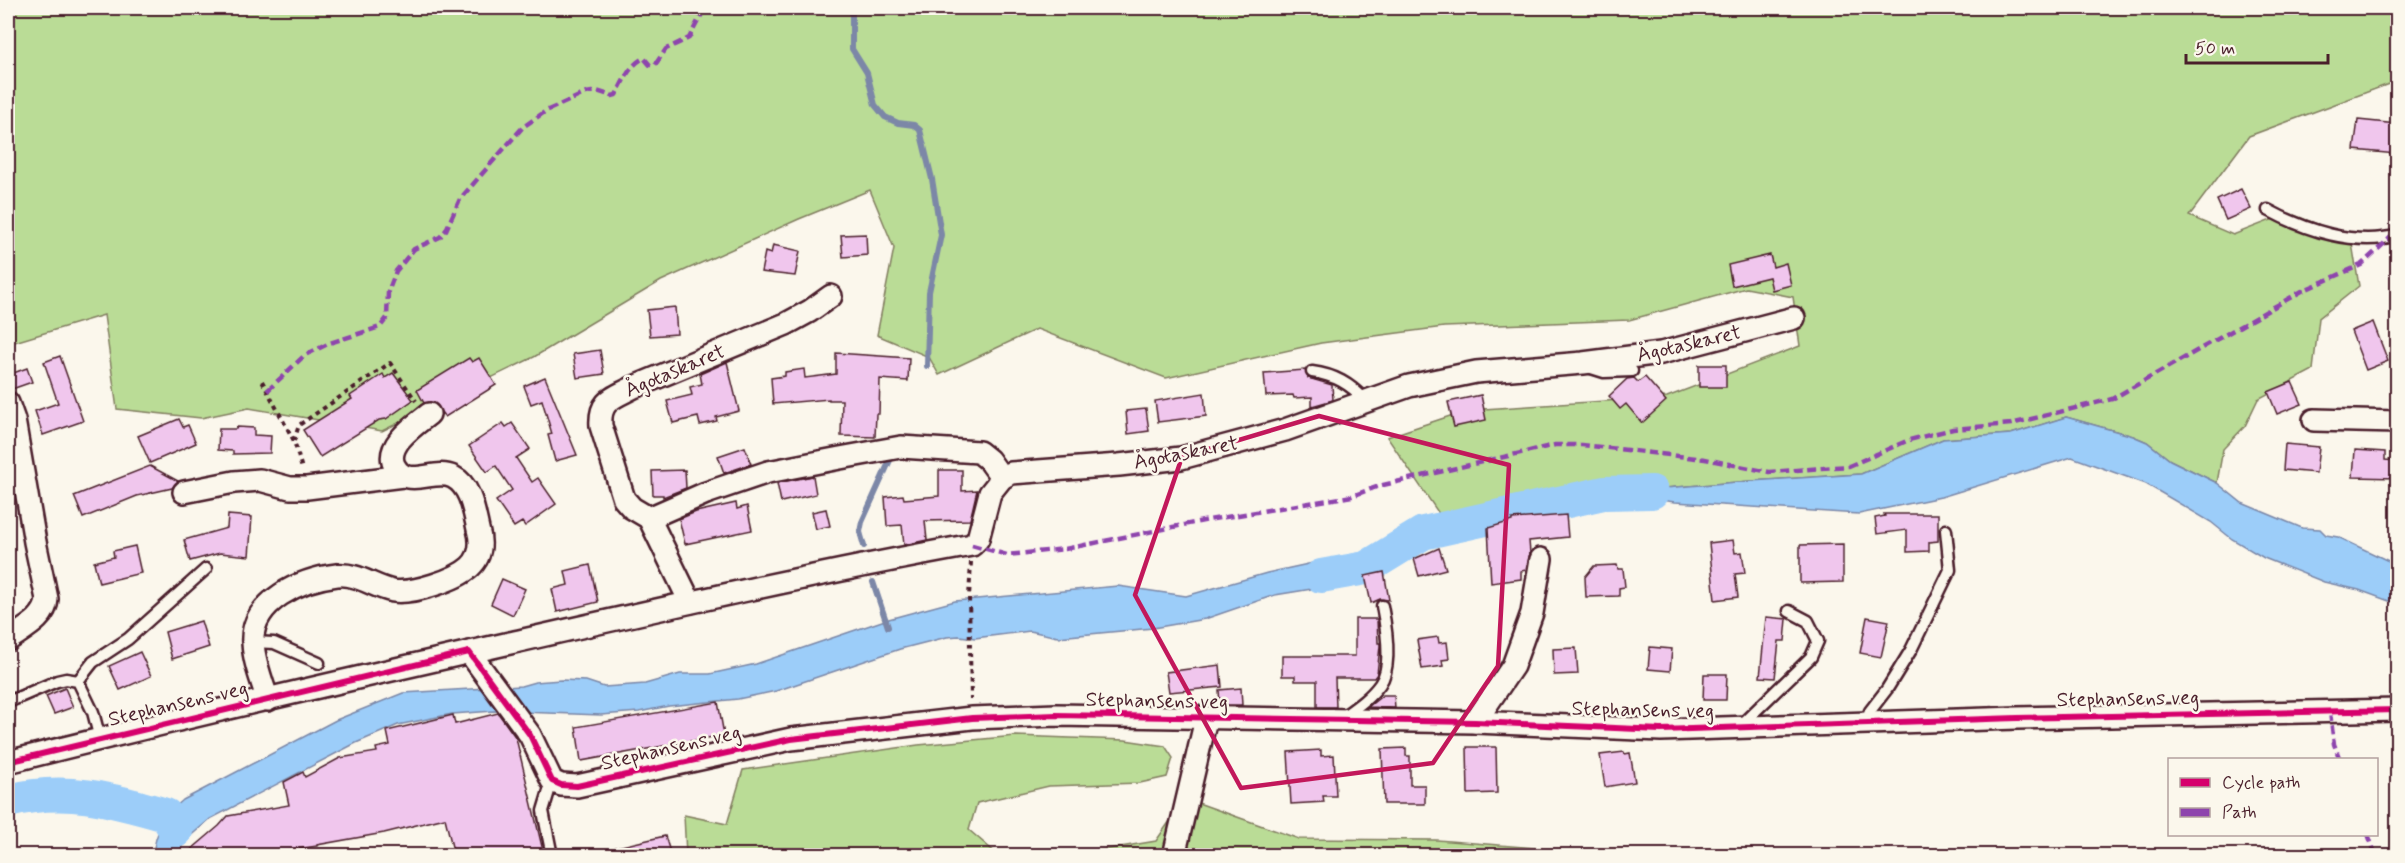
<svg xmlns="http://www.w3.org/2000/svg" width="2405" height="863" font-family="Mynerve,sans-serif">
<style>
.green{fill:#badc96;stroke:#827e60;stroke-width:1.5}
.water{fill:#9ccdf9;stroke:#7b87a7;stroke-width:1.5}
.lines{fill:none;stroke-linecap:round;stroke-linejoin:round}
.stream{stroke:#7b87a7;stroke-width:6}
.river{stroke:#9ccdf9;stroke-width:34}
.building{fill:#f0c6ed;stroke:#4a1f2b;stroke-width:1.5}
.lane-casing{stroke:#4a1f2b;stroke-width:15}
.street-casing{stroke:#4a1f2b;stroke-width:26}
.path{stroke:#4a1f2b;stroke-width:4;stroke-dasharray:4.5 4.5;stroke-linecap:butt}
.lane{stroke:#fbf7ec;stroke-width:10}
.street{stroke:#fbf7ec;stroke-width:21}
.quiet{stroke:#8e44ad;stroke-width:4.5;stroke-dasharray:9 4.5;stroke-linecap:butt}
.cycleway-casing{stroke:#fbf7ec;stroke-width:10}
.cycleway{stroke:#d6006c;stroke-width:6}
.marked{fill:none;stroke:#c2185b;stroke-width:4.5;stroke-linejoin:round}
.labels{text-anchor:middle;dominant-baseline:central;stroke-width:5;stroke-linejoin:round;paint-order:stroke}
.street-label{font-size:21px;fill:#4a1f2b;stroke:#fbf7ec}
</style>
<rect width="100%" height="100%" fill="#fbf7ec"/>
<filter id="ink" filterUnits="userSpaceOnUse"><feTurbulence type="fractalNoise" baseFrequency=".0167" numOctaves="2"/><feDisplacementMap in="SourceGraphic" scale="12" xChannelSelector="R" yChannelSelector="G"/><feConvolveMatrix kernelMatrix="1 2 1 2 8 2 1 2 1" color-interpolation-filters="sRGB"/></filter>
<g filter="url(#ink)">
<g class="green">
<path d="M8,8H2397V81L2249,136L2189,216L2233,235L2289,213L2351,237L2359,286L2319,318L2313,370L2258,399L2245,426L2223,449L2217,483L2170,460L2147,442L2133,436L2066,417L2011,434L1943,439L1861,474L1750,481L1604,493L1448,527L1387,437L1468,410L1667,397L1800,346L1793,297L1746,288L1629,320L1444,327L1321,343L1166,378L1037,329L939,375L929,357L877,335L894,248L870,190L799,219L661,281L534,357L382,431L249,408L201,418L117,409L104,315L8,344Z"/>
<path d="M1016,736L1125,740L1165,746L1173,758L1167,777L1140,783L1049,786L977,803L969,830L998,855H686L684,815L727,824L743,770L918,745Z"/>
<path d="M1188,795L1187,799L1299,839L1437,840L1547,849L1557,855L1067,856L1156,841Z"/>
</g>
<g class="water">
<path d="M2066,417L2133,436L2147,442L2170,460L2217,483L2242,503L2302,528L2320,529L2326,535L2338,537L2397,565V604L2359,590L2324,582L2264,558L2232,539L2211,522L2146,484L2072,457L1941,497L1859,514L1675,502L1604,493L1750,481L1861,474L1943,439L2011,434Z"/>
<path d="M1340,557L1366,568L1347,580L1324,587L1275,595L1205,619L1153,628L1058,637L1030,631L975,638L959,636L947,637L900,649L776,691L738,699L669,706L639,712L601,715L494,711L452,714L398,725L356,743L210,819L187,839L176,855L153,856C155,831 165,815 183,800L336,720L403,693L521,686L535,682L561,680L586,681L604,687L645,684L680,674H710L756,664L885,620L955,601L1118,586L1186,596L1267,573Z"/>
</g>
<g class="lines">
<g class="stream">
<path d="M852,8V49L867,73L875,105L885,117L898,123L914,125L920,130L932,179L941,235L929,292L927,366"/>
<path d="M864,546L860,532L862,522L891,458"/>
<path d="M873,582L888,627"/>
</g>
<g class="river">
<path d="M1321,576L1366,568L1423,533L1604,493L1652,492"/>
<path d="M8,801C65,786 110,799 166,815L176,831"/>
</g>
</g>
<g class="building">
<path d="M2358,120L2397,124V154L2354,150Z"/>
<path d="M2241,189L2251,209L2226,220L2217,200Z"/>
<path d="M866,234L867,255L843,257L841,235Z"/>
<path d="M773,245L800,251L795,276L761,272L765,252L771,254Z"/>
<path d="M1770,255L1773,267L1786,263L1791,285L1772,290L1769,277L1732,286L1728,265Z"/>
<path d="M675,307L677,334L650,336L647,310Z"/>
<path d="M2373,322L2388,361L2366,370L2351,331Z"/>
<path d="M600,350L604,374L577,378L573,354Z"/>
<path d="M836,353L909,358L908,381L880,379L879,414H876L875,437L841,436L842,400H829V399L773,404L771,378L785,376V372L804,369L805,378L836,374Z"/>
<path d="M60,356L83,421L43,435L35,411L58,403L44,362Z"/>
<path d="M469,358L472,362L479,358L496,385L445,417L434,403H424L417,390Z"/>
<path d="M727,362L739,411L716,417L717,421L700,425L698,417L673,423L667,401L692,395L690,387L702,384L700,374Z"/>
<rect x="1699" y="365" width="27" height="22"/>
<path d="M27,368L32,382L12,389L8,375Z"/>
<path d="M1305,370L1308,378L1332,385L1333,400L1312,406V397L1294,398L1293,395L1266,396L1264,373Z"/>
<path d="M393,373L413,400L386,419L379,420L320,457L303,430L352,399L350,396L383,374L385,378Z"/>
<path d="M545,377L577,455L555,461L548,435L552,434L542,400L531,404L524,386Z"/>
<path d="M1645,377L1666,401L1642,423L1626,404L1620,409L1609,396L1627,379L1634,378L1638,382Z"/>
<path d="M2292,382L2302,404L2277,414L2268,392Z"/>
<path d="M1204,393L1206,416L1158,422L1155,401Z"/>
<path d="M1481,395L1486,420L1454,427L1448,402Z"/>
<path d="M1146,409L1149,431L1128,434L1126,411Z"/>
<path d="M179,419L183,427L188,425L196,443L150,463L138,436Z"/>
<path d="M503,423L506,427L512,423L530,449L516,458L532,482L538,478L556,504L525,526L522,522L514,527L496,501L512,490L496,466L487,472L469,446Z"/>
<path d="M237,427L254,428V435L271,436L270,453L233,454V451L218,450L219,429H236Z"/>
<path d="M2285,444L2319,447L2316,473L2283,470Z"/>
<path d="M745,447L751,464L724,473L718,456Z"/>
<path d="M2355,450L2385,452V460L2397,461V478L2353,477Z"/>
<path d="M150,466L178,481L172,488L137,496L83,518L74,496Z"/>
<path d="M685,470L686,488L663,497V495H653L652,471Z"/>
<path d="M939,470H962V491L977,490L970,520L925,521L927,540L904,545L902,525L887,526L885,497L903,495L904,499L939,496Z"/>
<path d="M813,476L816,494L781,502L777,483Z"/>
<path d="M736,503L737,509L747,506L752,530L685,544L679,519L696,512Z"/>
<path d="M826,509L830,526L816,529L812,512Z"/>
<path d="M1884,514H1938V541L1929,542V551L1907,552V530L1877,534L1875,518L1885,516Z"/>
<path d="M228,515L252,517L249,556L220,553L190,561L184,540L227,528Z"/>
<path d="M1566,515L1568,537L1529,541L1530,553L1526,570L1521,571V579L1491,583L1488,528L1512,521V519Z"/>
<path d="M1733,540L1735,553L1742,552L1745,573L1735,574L1738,597L1715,600L1709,543Z"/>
<path d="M1843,544V582L1800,583V545Z"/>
<path d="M135,546L141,573L99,583L94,562L114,557L113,551Z"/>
<path d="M1439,548L1446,569L1419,576L1414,559Z"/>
<path d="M590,565L598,602L557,612L552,589L568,585L565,571Z"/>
<path d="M1617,565L1618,569H1623L1625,587L1619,588V596L1586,597L1585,577L1594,566Z"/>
<path d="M1384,572L1389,600L1380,599L1371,603L1365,576Z"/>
<path d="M502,579L525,589L513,615L491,604Z"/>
<path d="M1766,617L1787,619L1785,641H1779L1775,678L1760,677Z"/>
<path d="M1867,617L1889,621L1881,657L1860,653Z"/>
<path d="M1355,619H1377L1378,643H1380V646L1377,674L1374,678H1335L1336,707H1317V681H1295V676H1282V656H1355Z"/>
<path d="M201,621L209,647L172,659L165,632Z"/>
<path d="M1438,637L1439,643L1447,642L1449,659L1442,660L1443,666L1422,669L1417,640Z"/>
<path d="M1650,647L1672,649L1670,671L1648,669Z"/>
<path d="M1576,648L1578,674L1554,675L1553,649Z"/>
<path d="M140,652L151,676L120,690L109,666Z"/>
<path d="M1220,665L1222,687L1169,692L1166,672Z"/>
<path d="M1704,674H1727L1726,700H1703Z"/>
<path d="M65,688L73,707L54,714L46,696Z"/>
<path d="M1241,688L1242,705H1220L1219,690Z"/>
<path d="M1383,695H1394L1395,708L1368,707Z"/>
<path d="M718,702L724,735L581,761L576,727Z"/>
<path d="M498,713L516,738L544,855H454L445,818L384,833L317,845V846L261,855H185L219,826L228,816L289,805L284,782L303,772L305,777L340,758L377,752L376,748L390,745L387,731L453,715L455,724Z"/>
<path d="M1467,747H1496L1497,793L1468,794Z"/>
<path d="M1406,748V756H1410V785H1425V804H1384L1382,749Z"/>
<path d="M1321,750V756L1334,755L1336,796H1323L1324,802L1291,804L1288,752Z"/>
<path d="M1624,752L1625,754L1630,753L1635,782L1605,787L1600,755Z"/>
<path d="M665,836L671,855H604V850Z"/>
</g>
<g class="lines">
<defs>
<g id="lane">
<path d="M2268,210C2305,230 2355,247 2398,235"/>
<path d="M1588,367L1604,372L1632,371"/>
<path d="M1312,372C1335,375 1350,384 1365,400"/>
<path d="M252,642L274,643L319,663"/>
<path d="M78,681L93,662L128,639L206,569"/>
<path d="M8,702L57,681L66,679L78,681L93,712L100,739"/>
<path d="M1341,718C1355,708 1370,698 1380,684C1393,666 1386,626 1382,606"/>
<path d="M1866,724L1870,711L1887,689L1911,650L1950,570L1946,530"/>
<path d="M1741,725L1811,657L1818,641L1808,621L1789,611"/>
<path d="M552,781L543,811L552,856"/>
</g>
<g id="street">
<path d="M8,403L14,420L35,542L47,599C46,619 23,629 8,640"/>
<path d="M2314,420L2398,422"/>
<path d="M184,492L234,482L260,480L290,488H307L403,476"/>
<path d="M649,518L706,493L768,472L840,458L901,447L979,452L989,460L1002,478"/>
<path d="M690,602L649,518L632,508L624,499L601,426C599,400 613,398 634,387L786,324L810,311L831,296"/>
<path d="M469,652L530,735L552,781L561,785L577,786L791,739L972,718L1056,715L1475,722L1661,730L2017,718L2398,710"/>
<path d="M268,700C262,682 254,662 253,643C250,601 302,579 337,575C358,573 373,587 393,591C412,594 456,580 470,567C481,557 482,543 478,529C474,512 471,486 453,477C439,470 423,480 408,477C402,476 398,472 395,467C383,446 415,425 429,414"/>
<path d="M1475,722L1513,666L1532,613L1541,559"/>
<path d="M8,762C174,720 342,681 510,643C664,608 817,573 972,545L978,539L990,493L1002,478L1011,473L1119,465L1181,458L1285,430L1409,386L1476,372L1583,363L1661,353L1794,318"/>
<path d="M1174,856L1206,719"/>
</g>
</defs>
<use href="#lane" class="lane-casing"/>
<use href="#street" class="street-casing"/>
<g class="path">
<path d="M262,381L294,441L302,469"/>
<path d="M294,441L299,425L390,363L416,401"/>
<path d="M971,562L969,597L971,699"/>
</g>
<use href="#lane" class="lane"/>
<use href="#street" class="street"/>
<g class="quiet">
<path d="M267,391L305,355L330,343L380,327L387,318L388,292L396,271L414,249L440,237L446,230L460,199L523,127L546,111L586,93L597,91L612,96L616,95C623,82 630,64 644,58L650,65H655L666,49L689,38L705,8"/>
<path d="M972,545L1007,555L1065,549L1208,520L1352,496L1379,486L1555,445H1582L1705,459L1769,472L1849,466L1909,440L1953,429L2011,424L2112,399L2302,291L2361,265L2391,237"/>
<path d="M2330,712L2334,744L2340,760"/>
<path d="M2368,834L2376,856"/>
</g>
<defs>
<path id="cycleway" d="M8,762L469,652L530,735L552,781L561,785L577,786L791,739L972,718L1056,715L1475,722L1661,730L2017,718L2398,710"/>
</defs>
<use href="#cycleway" class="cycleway-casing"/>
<use href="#cycleway" class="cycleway"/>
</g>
</g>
<path class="marked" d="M1319,416L1509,465L1498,666L1433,763L1241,788L1135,595L1182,457Z"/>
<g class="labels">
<g class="street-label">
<text transform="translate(1689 344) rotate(-13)">Ågotaskaret</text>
<text transform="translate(675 371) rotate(-23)">Ågotaskaret</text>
<text transform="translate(1186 453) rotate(-11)">Ågotaskaret</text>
<text transform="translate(2128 699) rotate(-1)">Stephansens veg</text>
<text transform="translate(1157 701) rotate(1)">Stephansens veg</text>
<text transform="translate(178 704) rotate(-13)">Stephansens veg</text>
<text transform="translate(1643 710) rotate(1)">Stephansens veg</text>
<text transform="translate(671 748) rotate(-13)">Stephansens veg</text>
</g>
</g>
<rect width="2405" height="863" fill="none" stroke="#fbf7ec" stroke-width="30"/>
<rect x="15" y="15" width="2375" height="833" fill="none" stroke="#4a1f2b" stroke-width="2" filter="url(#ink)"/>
<rect x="2168" y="758" width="210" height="78" fill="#fbf7ec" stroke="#b4a19f" stroke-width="1.5"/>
<rect x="2180" y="778" width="30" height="9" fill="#d6006c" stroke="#b4a19f" stroke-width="1.5"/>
<text x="2222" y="788" font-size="18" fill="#4a1f2b">Cycle path</text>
<rect x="2180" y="808" width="30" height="9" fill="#8e44ad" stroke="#b4a19f" stroke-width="1.5"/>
<text x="2222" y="818" font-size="18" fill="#4a1f2b">Path</text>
<path d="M2186 54v9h142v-9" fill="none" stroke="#4a1f2b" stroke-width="3"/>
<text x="2195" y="54" font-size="18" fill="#4a1f2b" stroke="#fbf7ec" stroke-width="4.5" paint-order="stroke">50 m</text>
</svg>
